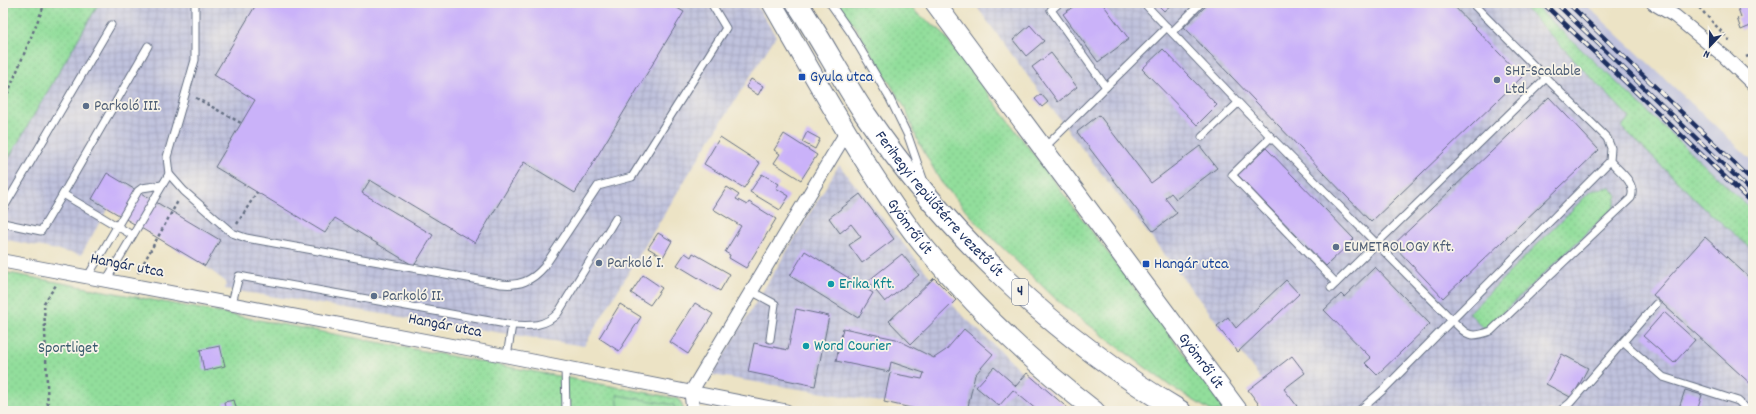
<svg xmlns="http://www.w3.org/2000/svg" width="1756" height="414" font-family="Dekko,sans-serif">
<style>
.industrial{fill:url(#industrial-grid)}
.railway{fill:#c0c2dd}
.green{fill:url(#green-dots);stroke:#56867c}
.pitch{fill:#92de9b;stroke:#56867c}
.building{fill:#cab2f9}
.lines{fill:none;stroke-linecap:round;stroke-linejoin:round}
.lane-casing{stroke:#646e82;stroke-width:9}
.street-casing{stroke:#646e82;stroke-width:15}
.secondary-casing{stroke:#646e82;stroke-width:21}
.primary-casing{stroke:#646e82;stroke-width:23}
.path{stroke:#646e82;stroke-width:2.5;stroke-dasharray:3 3;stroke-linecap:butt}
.lane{stroke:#fff;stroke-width:7}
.street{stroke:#fff;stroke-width:13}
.secondary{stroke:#fff;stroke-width:19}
.primary{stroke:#fff;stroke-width:21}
.rail-casing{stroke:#1b2f5e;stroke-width:4.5}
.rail{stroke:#f7f3e8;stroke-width:3;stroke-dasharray:9;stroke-linecap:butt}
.transit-dot{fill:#1a4fb4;stroke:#f7f3e8;stroke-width:1.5}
.service-dot{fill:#5c6f8a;stroke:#f7f3e8;stroke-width:1.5}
.culture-dot{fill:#0f9aa8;stroke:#f7f3e8;stroke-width:1.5}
.labels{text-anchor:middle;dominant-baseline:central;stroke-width:3.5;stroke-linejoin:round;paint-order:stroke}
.shield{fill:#f7f3e8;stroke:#5d6a87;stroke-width:1}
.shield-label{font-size:15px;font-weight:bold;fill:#1b2f5e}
.service-label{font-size:16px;fill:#4e5e75;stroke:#f7f3e8;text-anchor:start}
.transit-label{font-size:16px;fill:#164399;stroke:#f7f3e8;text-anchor:start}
.street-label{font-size:16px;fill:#1b2f5e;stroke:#f7f3e8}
.culture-label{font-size:16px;fill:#0d838f;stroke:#f7f3e8;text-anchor:start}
.park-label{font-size:16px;fill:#395b6d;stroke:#f7f3e8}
</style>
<defs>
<pattern id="industrial-grid" width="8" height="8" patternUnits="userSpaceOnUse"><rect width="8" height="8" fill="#c0c2dd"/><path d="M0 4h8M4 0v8" fill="none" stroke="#a4a7c0"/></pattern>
<pattern id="green-dots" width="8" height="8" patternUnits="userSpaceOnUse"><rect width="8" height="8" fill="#92de9b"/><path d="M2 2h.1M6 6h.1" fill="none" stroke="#7dbf88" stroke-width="1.8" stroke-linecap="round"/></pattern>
</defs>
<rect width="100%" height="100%" fill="#f7f3e8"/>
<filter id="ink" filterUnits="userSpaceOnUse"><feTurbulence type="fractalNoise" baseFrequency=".025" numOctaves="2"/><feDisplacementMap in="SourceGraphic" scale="8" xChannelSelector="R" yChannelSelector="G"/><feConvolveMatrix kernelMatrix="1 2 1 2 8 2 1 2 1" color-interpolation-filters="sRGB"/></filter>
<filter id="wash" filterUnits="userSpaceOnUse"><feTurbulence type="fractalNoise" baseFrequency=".012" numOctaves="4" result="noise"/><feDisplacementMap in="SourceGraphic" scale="16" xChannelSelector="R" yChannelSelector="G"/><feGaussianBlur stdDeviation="0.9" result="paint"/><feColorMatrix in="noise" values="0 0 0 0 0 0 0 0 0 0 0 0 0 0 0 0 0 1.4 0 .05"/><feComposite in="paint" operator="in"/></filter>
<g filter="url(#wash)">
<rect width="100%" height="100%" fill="#ece3c5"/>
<g class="industrial">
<path d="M99,3H755L776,36L696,162L584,346L225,289L226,282L205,266L108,208L81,255L3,239V168Z"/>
<path d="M974,3H1520L1630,118L1622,127L1705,209L1753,250V411H1286L1066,128Z"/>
<path d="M839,165L958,311L1063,411H936L712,375Z"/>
</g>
<path class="railway" d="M1532,3H1584L1753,161V211Z"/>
<g class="green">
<path d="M3,3H99L3,168Z"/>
<path d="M838,3H908L914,11L940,30L1227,411H1211L1170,386L1060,303L980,226L941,182L917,139L905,108L856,28Z"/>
<path d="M1520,3H1532L1753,211V250L1705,209L1622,127L1630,118Z"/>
<path d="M1609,187L1617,195L1614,207L1485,329L1469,313L1591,191Z"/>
<path d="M3,272L675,398L680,400L684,411H3Z"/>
</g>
<path class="pitch" d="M617,395L674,405L675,411H619Z"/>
<g id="blocks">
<g class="building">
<path d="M257,3H669L684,12L575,193L524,162L475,243L370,180L362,193L433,235L414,266L335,218L325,233L215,167L255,100L214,75Z"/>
<path d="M1078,3H1102L1129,39L1098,62L1063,14Z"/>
<path d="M1156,3H1173L1164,11Z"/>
<path d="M1209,3H1451L1522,77L1371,222L1184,27Z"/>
<path d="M1736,3H1753V25L1741,30L1737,18L1741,17Z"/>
<path d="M1030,25L1044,41L1026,56L1013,40Z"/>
<path d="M1163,49L1217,105L1197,125L1142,69Z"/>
<path d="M1051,53L1077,87L1058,102L1032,67Z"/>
<path d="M751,79L763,86L758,95L746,87Z"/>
<path d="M1041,94L1048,102L1042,107L1035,99Z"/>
<path d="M1549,97L1599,150L1443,298L1393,245Z"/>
<path d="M1099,115L1151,183L1200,146L1217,168L1176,199L1171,193L1165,198L1177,213L1153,231L1077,132Z"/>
<path d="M807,132L820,139L815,149L802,142Z"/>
<path d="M784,134L817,155L801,180L774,163L780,154L774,150Z"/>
<path d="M720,137L760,163L744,188L704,164Z"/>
<path d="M1266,148L1354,239L1326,266L1238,175Z"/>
<path d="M107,173L220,240L205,266L92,199Z"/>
<path d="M762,174L779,184L776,188L789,196L780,210L750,192Z"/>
<path d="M727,187L739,195L736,199L747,205L749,202L776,219L746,268L729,258L730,255L725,252L741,226L713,209Z"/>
<path d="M860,194L894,239L862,263L849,245L861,237L851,224L840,233L829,218Z"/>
<path d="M658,233L672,241L663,257L648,248Z"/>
<path d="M1705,237L1753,281V386L1653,295Z"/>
<path d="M805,251L873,293L858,318L790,276Z"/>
<path d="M685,253L691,257L693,253L730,274L720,291L677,265Z"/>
<path d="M902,254L919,275L885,302L868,281Z"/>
<path d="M1375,267L1430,324L1377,375L1365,363L1371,358L1324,310L1341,294L1344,297Z"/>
<path d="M643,275L662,288L650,305L631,293Z"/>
<path d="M934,278L956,300L911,344L889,321Z"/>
<path d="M1286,280L1299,294L1238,352L1217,326L1228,317L1236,328Z"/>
<path d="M695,303L713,314L688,354L670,342Z"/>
<path d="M620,304L641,317L619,351L599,338Z"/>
<path d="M796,309L829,316L815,386L748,372L754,343L788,350Z"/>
<path d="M1664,312L1695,340L1674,363L1643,336Z"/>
<path d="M843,328L896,339L934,358L946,350L964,329L993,354L975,375L967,411H925L884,402L890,373L922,379L924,373L891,362L889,372L836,361Z"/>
<path d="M220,346L225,366L204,371L200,350Z"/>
<path d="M1562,354L1588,368L1572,398L1546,384Z"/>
<path d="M1292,356L1305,373L1284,389L1297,406L1292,409L1294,411H1264L1248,390Z"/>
<path d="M994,367L1016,386L1027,373L1071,411H1038L1013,390L999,406L976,387Z"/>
<path d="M1685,390L1702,395L1697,411H1678Z"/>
<path d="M234,400L237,411H226L224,402Z"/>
<path d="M606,408V411H593V410Z"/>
</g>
</g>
</g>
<g filter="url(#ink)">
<use href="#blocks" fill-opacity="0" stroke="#646e82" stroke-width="1"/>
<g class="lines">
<defs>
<g id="lane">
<path d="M830,3L851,33L890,99L908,136L923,179"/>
<path d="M1059,3L1051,10L1106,87"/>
<path d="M1144,3L1271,137L1452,320L1384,389L1359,411"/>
<path d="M1472,3L1546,78L1607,138L1611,148L1610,161L1452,320C1467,335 1469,339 1491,331L1631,198C1637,183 1619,171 1610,161"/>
<path d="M1172,32L1201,3"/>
<path d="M1202,137L1238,103"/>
<path d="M1271,137L1232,175L1336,283"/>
<path d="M1043,149L1167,27"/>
<path d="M169,174L184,191L232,233L246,238L501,284C519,286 532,281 544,267L598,186L632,177L726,28L711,3"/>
<path d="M3,209L111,25"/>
<path d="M3,223L41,231L63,194"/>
<path d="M132,235L63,194L148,46"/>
<path d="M88,276L138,191L142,188L162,185"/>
<path d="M107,279L169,174L167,157L195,60V3"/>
<path d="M1331,288L1546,78"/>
<path d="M751,291L775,304L770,339"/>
<path d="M232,303L239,276L512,325C530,326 545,327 558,313L616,218"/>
<path d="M1624,343L1663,377L1738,401L1749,411"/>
<path d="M507,356L512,325"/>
<path d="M565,367L566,411"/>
<path d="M1560,411L1570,403L1656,304"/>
</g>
<g id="street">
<path d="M1653,3L1675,16L1725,57L1753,84"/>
<path d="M3,261L507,356L786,411"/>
<path d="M691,392L846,133"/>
<path d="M691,392L693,411"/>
</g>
<g id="secondary">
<path id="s1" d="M772,3C806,62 838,121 875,177C890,200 905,223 922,244C973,306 1031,362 1095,411"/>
<path id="s2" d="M935,3L1238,411"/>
</g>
<g id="primary">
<path id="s3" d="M797,3C821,39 841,78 865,114C947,234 1055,337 1180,411"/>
</g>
</defs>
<use href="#lane" class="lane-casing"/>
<use href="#street" class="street-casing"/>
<use href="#secondary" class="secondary-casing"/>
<use href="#primary" class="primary-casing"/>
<g class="path">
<path d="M1695,3L1730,41"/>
<path d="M1746,57L1753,54"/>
<path d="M196,98L241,123"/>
<path d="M3,105L45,3"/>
<path d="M237,224L257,192"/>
<path d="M138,273L178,201"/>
<path d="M48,411L44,303L56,285"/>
</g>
<use href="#lane" class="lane"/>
<use href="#street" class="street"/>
<use href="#secondary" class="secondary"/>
<use href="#primary" class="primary"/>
<defs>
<g id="rail">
<path d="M1543,3L1753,204"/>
<path d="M1556,3L1753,193"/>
<path d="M1568,3L1753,181"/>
</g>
</defs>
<use href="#rail" class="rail-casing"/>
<use href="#rail" class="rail"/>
</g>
</g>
<g class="transit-dot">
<rect x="798" y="73" width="8" height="8" rx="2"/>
<rect x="1142" y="260" width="8" height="8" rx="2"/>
</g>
<g class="service-dot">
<circle cx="1497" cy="80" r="4"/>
<circle cx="86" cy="106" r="4"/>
<circle cx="1336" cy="247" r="4"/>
<circle cx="599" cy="263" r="4"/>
<circle cx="374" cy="296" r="4"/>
</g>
<g class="culture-dot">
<circle cx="831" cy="284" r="4"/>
<circle cx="806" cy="346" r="4"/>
</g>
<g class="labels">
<rect class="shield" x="1012" y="279" width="16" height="26" rx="3"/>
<g class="shield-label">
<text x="1020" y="292">4</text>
</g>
<g class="service-label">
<text x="1505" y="71">SHI-Scalable<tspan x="1505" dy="18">Ltd.</tspan></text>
<text x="94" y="106">Parkoló III.</text>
<text x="1344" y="247">EUMETROLOGY Kft.</text>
<text x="607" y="263">Parkoló I.</text>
<text x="382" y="296">Parkoló II.</text>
</g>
<g class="transit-label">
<text x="810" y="77">Gyula utca</text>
<text x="1154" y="264">Hangár utca</text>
</g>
<g class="street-label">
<text stroke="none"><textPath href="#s3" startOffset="247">Ferihegyi repülőtérre vezető út</textPath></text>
<text stroke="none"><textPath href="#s1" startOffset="263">Gyömrői út</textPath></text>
<text transform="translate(127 266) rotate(11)">Hangár utca</text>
<text transform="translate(445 326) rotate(11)">Hangár utca</text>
<text stroke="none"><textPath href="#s2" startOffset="446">Gyömrői út</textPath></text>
</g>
<g class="culture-label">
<text x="839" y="284">Erika Kft.</text>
<text x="814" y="346">Word Courier</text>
</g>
<g class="park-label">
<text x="68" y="348">Sportliget</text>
</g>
</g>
<rect width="1756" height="414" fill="none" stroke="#f7f3e8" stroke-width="16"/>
<g transform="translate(1710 46) rotate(202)" stroke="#f7f3e8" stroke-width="3" paint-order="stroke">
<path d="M0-3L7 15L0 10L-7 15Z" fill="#1b2f5e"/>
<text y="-6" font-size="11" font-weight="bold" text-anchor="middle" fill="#1b2f5e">N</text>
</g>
</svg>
